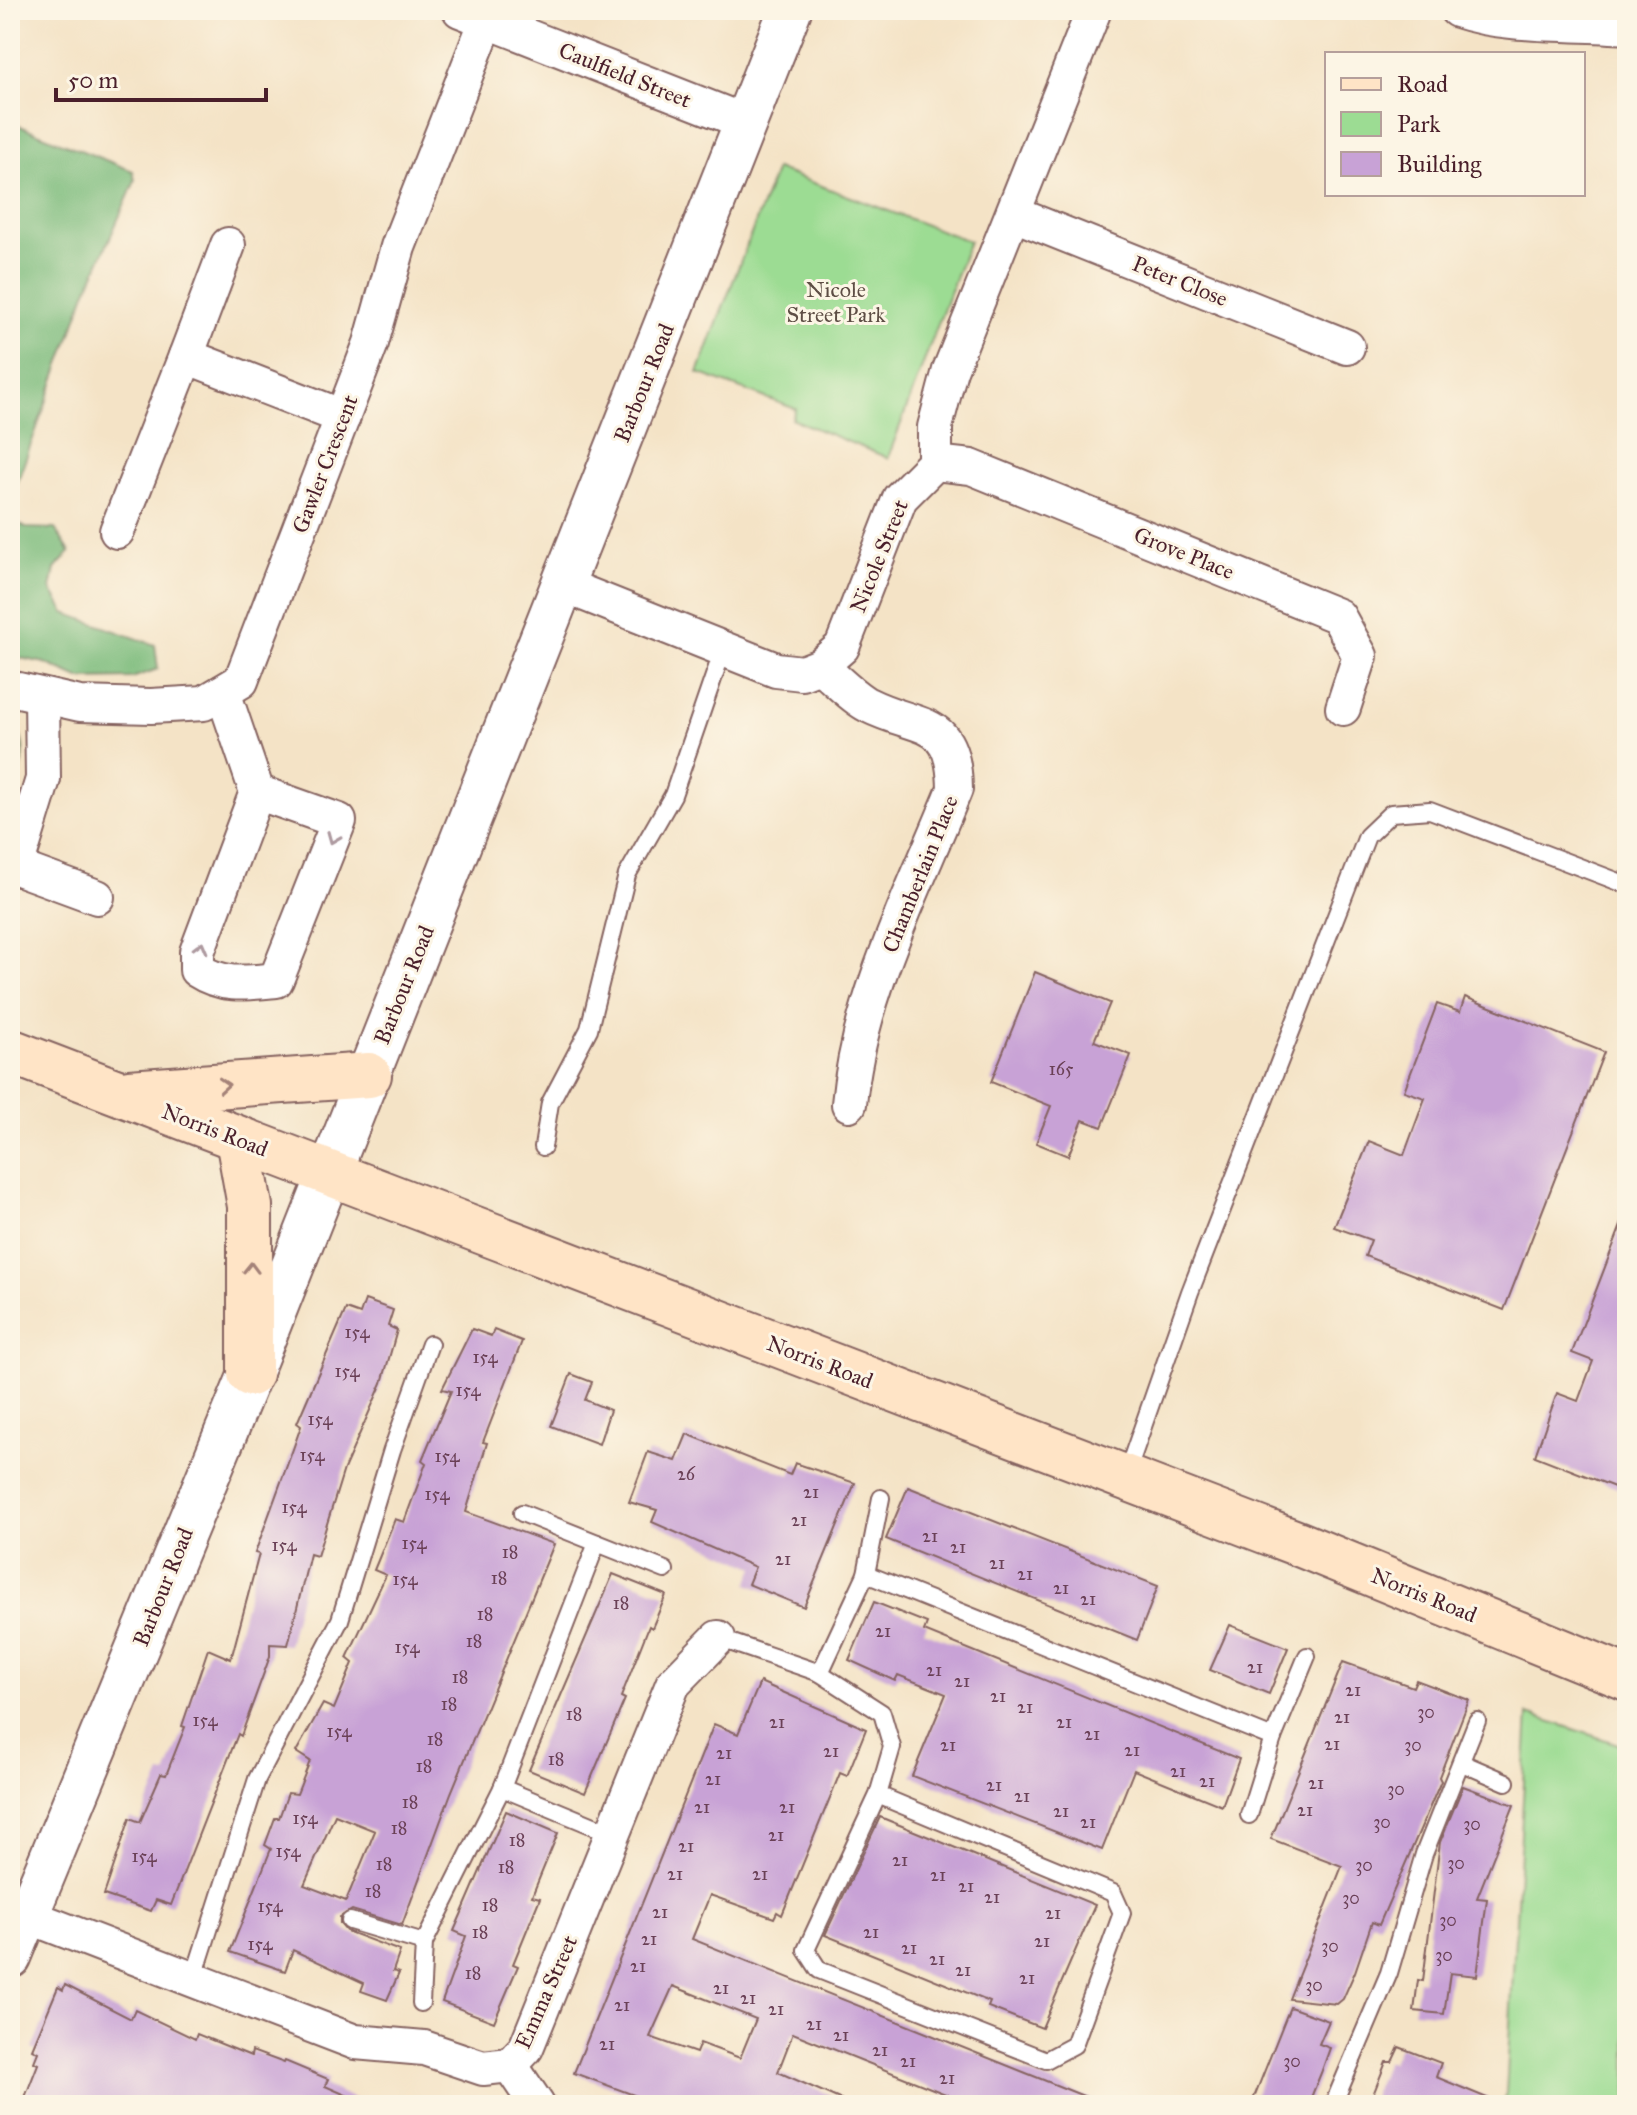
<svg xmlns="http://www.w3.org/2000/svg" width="1637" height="2115" font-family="'IM FELL Great Primer',serif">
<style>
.green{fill:#9cdc93;stroke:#737e5f;stroke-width:2}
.forest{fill:#7dbc7d;stroke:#646e54;stroke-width:2}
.building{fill:#c8a2d6;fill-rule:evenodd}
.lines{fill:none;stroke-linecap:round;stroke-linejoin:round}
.service-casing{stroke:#866461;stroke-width:20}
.minor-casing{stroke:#866461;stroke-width:38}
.tertiary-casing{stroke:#866461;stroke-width:46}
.secondary-casing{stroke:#866461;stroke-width:48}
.service{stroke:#fff;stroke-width:16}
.minor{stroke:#fff;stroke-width:34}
.tertiary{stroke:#fff;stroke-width:42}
.secondary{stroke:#ffe4c6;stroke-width:44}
.oneway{stroke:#ae9aa0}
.oneway2{stroke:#a48278}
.labels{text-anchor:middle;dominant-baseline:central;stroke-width:6;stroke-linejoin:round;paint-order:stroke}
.number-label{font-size:18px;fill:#6a4056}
.street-label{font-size:22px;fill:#4a1f2b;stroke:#fcf5e5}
.park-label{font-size:22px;fill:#5e4e45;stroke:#fcf5e5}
</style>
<rect width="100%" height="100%" fill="#fcf5e5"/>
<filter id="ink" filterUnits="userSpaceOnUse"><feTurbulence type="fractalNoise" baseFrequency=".0125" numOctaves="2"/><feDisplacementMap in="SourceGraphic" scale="16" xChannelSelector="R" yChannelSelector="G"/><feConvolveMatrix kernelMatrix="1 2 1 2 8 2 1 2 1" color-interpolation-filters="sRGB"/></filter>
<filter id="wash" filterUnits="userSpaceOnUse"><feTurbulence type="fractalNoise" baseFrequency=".006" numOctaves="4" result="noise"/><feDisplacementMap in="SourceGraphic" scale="32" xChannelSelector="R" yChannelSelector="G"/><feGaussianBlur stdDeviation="1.8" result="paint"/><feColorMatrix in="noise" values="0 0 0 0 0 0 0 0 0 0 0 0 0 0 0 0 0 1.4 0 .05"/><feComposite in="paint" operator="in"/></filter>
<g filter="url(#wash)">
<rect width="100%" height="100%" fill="#f4e3c6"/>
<g class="green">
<path d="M776,169L969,241L888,458L792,419L796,409L698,373Z"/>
<path d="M1528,1714L1627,1747V2105H1502L1506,2093Z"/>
</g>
<g class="forest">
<path d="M10,122L133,171L135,181L87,290L10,502Z"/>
<path d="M10,518L26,528L55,529L70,552L55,569L51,589L65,613L155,645L158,669L132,678L81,679L45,663L10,656Z"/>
<path d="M10,722C34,745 20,774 10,800Z"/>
</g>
<g id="blocks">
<g class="building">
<path d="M1035,972L1110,1003L1094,1041L1131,1055L1102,1127L1083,1120L1068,1156L1036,1143L1051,1106L991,1082Z"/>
<path d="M1465,997L1604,1052L1504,1310L1365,1256L1371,1240L1334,1227L1369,1141L1404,1155L1425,1098L1404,1091L1437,1004L1460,1012Z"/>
<path d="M1625,1215H1627V1492L1535,1456L1557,1393L1578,1401L1593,1361L1572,1353Z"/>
<path d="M365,1300L393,1310L388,1326L397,1330L382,1383L344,1469L317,1556L310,1554L288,1645L270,1644V1656L241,1736L238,1734L171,1905L156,1900L151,1911L104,1895L130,1818L140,1822L161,1774L166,1775L185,1727L182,1726L208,1649L231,1659L259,1554L255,1553L293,1449L301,1426L297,1423L346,1309L360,1314Z"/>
<path d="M472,1329L491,1336L494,1330L522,1341L483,1442L487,1443L466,1512L554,1544L451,1793L402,1925L352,1910L340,1917V1924L346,1931L400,1951L393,1971L399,1973L387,2000L361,1991L364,1983L293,1950L285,1971L230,1952L271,1849L265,1845L275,1818H279L288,1793L297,1794L310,1761L296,1752L323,1704L334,1709L353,1663L347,1658L386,1575L374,1570L395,1519L404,1522L426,1463L422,1460L451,1391L442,1389ZM335,1815L375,1831L346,1901L304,1885Z"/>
<path d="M571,1374L592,1382L585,1400L610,1410L599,1444L551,1426Z"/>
<path d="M687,1434L790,1475L795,1463L855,1483L804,1607L748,1584L755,1567L652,1522L657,1510L629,1502L648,1452L676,1461Z"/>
<path d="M908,1487L1158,1586L1137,1640L886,1539Z"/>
<path d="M613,1574L666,1595L652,1628L649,1626L621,1697L625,1699L585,1793L529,1770Z"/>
<path d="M874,1602L927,1623L924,1631L1239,1759L1222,1806L1134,1770L1102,1850L912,1776L946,1694L898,1675L895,1681L849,1660Z"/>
<path d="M1230,1625L1288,1648L1269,1694L1210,1670Z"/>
<path d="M1343,1662L1413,1687L1416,1680L1469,1700L1439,1777L1441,1781L1379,1925L1372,1922L1355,1972L1343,1999L1337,2004L1289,1999L1342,1866L1271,1839Z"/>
<path d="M760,1682L866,1729L847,1776L840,1773L782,1915L777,1912L774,1918L710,1895L692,1939L1106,2105H973L793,2033L778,2072L853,2105H661L574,2073L714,1724L738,1734ZM673,1986L756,2019L740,2058L700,2043L696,2053L650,2037Z"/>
<path d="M1463,1786L1514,1805L1477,1898L1487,1899L1477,1976L1450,1973L1444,2014L1414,2011L1418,1980L1423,1981L1440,1842Z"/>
<path d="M506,1811L558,1833L532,1896L540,1898L513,1964L518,1966L494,2022L442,2002L466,1936L454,1931Z"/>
<path d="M880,1817L1095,1905L1042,2028L988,2007L990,2002L825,1935Z"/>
<path d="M65,1985L131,2019L135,2010L195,2039L197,2034L251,2056L252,2051L284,2063L285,2061L328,2079L325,2086L369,2105H22L38,2064L34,2062L38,2052L32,2049L58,1987L63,1990Z"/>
<path d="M1290,2007L1329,2021L1319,2044L1330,2048L1321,2073L1308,2105H1251Z"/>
<path d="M1399,2047L1441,2063L1436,2077L1504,2105H1369L1386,2062H1392Z"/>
</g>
</g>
</g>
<g filter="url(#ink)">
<use href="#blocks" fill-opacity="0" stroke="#866461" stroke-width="2"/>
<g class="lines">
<defs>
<g id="service">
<path d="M543,1147L550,1103L589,1029L627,875L673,795L724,647"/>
<path d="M1126,1475L1190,1292L1367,836L1391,813L1430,810L1627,885"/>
<path d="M522,1513L665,1570"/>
<path d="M866,1574L1273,1738"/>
<path d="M718,1638L820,1673L882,1713L892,1747L878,1795L806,1950L819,1970L1046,2060L1074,2045L1122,1913L1113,1893L878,1795"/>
<path d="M820,1673L866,1574L881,1498"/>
<path d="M1462,1763L1506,1782"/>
<path d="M502,1788L613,1834"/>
<path d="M1249,1815L1273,1738L1307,1656"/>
<path d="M350,1921L424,1943"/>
<path d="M193,1980L257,1779L340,1620L392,1450L430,1344"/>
<path d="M421,2003L424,1943L502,1788L597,1543"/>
<path d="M1333,2105L1389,1973L1424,1854L1477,1721"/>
</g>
<g id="minor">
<path d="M460,10L745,122"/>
<path d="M1457,10C1511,28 1571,22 1627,27"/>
<path d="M1014,214L1347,347"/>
<path d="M186,356L228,245"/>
<path d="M935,463L971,467L1338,616L1360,656L1343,708"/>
<path d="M117,531L186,356L343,417"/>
<path d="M563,585L776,670L802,673L820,666L842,647L900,498L935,463V427L950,370L1094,10"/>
<path d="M820,666C835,678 851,696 868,705C920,731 954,715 955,789C914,891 859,995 849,1104"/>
<path d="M10,688L80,704L151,706L204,703L241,681L371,343L398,247L487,20"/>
<path d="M223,692L257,792L197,952V970C223,987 247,983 276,980L339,821L257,792"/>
<path d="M10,865L97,897"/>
<path d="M16,867L43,779L42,696"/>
<path d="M28,1916L355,2042L424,2048L483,2068L510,2065L526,2048L673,1684L718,1638"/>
<path d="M510,2065L537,2105"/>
</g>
<path id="tertiary" d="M10,1957L250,1374L790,10"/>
<g id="secondary">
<path d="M10,1051L1299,1544L1627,1678"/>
<path d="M129,1092L369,1075"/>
<path d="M238,1139L250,1206V1374"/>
</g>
</defs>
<use href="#service" class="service-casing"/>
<use href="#minor" class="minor-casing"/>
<use href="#tertiary" class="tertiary-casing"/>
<use href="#secondary" class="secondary-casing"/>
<use href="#service" class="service"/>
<use href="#minor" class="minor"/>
<use href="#tertiary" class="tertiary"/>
<use href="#secondary" class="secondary"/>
</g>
<defs><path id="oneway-chevron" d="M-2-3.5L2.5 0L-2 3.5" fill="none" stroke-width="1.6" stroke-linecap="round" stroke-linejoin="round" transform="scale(2)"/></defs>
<g class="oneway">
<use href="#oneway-chevron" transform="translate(333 838) rotate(112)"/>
<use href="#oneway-chevron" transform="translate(201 947) rotate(-75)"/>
</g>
<g class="oneway2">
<use href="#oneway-chevron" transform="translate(224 1085) rotate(-4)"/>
<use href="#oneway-chevron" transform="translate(251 1268) rotate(-89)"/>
</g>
</g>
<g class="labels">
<g class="number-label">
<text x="1061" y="1069">165</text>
<text x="357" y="1332">154</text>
<text x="485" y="1357">154</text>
<text x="347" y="1371">154</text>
<text x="468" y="1390">154</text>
<text x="320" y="1419">154</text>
<text x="312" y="1455">154</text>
<text x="447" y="1456">154</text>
<text x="686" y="1474">26</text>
<text x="811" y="1492">21</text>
<text x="437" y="1494">154</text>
<text x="294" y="1507">154</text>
<text x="799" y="1520">21</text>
<text x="930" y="1536">21</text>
<text x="414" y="1543">154</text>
<text x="284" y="1545">154</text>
<text x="958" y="1547">21</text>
<text x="510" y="1552">18</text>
<text x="783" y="1559">21</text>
<text x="997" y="1563">21</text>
<text x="1025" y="1574">21</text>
<text x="499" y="1578">18</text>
<text x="405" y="1579">154</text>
<text x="1061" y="1588">21</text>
<text x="1088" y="1599">21</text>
<text x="621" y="1603">18</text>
<text x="485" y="1614">18</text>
<text x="883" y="1631">21</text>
<text x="474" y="1641">18</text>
<text x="407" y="1647">154</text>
<text x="1255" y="1667">21</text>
<text x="934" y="1670">21</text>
<text x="460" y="1677">18</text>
<text x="962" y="1681">21</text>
<text x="1353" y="1690">21</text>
<text x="998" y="1696">21</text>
<text x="449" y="1704">18</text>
<text x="1025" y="1707">21</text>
<text x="1426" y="1712">30</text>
<text x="574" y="1714">18</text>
<text x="1342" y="1717">21</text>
<text x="205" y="1720">154</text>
<text x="777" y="1722">21</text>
<text x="1064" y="1722">21</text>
<text x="339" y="1731">154</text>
<text x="1092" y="1734">21</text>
<text x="435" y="1739">18</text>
<text x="1332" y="1744">21</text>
<text x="948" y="1745">21</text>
<text x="1413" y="1745">30</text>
<text x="1132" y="1750">21</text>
<text x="831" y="1751">21</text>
<text x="724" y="1753">21</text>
<text x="556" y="1759">18</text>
<text x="424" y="1766">18</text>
<text x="1178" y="1771">21</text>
<text x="713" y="1779">21</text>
<text x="1207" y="1781">21</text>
<text x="1316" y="1783">21</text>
<text x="994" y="1785">21</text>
<text x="1396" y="1789">30</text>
<text x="1022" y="1796">21</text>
<text x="410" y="1802">18</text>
<text x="702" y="1807">21</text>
<text x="787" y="1807">21</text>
<text x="1305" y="1810">21</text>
<text x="1061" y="1811">21</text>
<text x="305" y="1818">154</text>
<text x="1088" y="1822">21</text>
<text x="1382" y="1822">30</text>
<text x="1472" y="1824">30</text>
<text x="399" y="1828">18</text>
<text x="776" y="1835">21</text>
<text x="517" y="1840">18</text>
<text x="686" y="1846">21</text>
<text x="288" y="1851">154</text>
<text x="144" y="1856">154</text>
<text x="900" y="1860">21</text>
<text x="1456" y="1863">30</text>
<text x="384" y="1864">18</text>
<text x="1364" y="1865">30</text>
<text x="506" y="1867">18</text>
<text x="675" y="1874">21</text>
<text x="760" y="1874">21</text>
<text x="938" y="1875">21</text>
<text x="966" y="1886">21</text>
<text x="373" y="1891">18</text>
<text x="992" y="1897">21</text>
<text x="1351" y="1898">30</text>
<text x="490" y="1905">18</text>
<text x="270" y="1906">154</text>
<text x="660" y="1912">21</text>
<text x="1053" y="1913">21</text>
<text x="1448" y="1920">30</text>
<text x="480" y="1932">18</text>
<text x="871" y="1932">21</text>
<text x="649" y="1939">21</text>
<text x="1042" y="1941">21</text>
<text x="260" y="1944">154</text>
<text x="1330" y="1946">30</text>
<text x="909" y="1948">21</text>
<text x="1444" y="1955">30</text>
<text x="937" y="1959">21</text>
<text x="638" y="1966">21</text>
<text x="963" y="1970">21</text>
<text x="473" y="1973">18</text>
<text x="1027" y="1978">21</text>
<text x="1314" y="1985">30</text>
<text x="721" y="1988">21</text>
<text x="748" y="1998">21</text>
<text x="622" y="2005">21</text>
<text x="776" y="2009">21</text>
<text x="814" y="2024">21</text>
<text x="841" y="2035">21</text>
<text x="607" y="2044">21</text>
<text x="880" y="2050">21</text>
<text x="908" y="2061">21</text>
<text x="1292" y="2061">30</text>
<text x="947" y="2078">21</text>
</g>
<g class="street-label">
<text transform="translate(625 75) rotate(22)">Caulfield Street</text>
<text transform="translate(1180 281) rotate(22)">Peter Close</text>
<text transform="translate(644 383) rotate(-68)">Barbour Road</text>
<text transform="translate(325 464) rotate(-69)">Gawler Crescent</text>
<text transform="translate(1184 553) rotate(22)">Grove Place</text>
<text transform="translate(879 556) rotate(-68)">Nicole Street</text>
<text transform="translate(920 874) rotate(-68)">Chamberlain Place</text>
<text transform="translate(404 985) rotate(-68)">Barbour Road</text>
<text transform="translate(215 1130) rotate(21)">Norris Road</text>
<text transform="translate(820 1362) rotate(21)">Norris Road</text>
<text transform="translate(163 1587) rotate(-68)">Barbour Road</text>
<text transform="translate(1424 1595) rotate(22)">Norris Road</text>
<text transform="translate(546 1992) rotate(-66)">Emma Street</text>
</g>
<g class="park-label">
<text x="836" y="289">Nicole<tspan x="836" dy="25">Street Park</tspan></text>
</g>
</g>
<rect width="1637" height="2115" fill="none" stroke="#fcf5e5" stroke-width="40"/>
<rect x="1325" y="52" width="260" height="144" fill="#fcf5e5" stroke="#b59f9b" stroke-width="2"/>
<rect x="1341" y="78" width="40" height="12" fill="#ffe4c6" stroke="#b59f9b" stroke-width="2"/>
<text x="1397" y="92" font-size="24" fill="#4a1f2b">Road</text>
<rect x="1341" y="112" width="40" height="24" fill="#9cdc93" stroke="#b59f9b" stroke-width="2"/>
<text x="1397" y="132" font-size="24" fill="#4a1f2b">Park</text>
<rect x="1341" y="152" width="40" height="24" fill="#c8a2d6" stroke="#b59f9b" stroke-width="2"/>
<text x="1397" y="172" font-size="24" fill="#4a1f2b">Building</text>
<path d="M56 88v12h210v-12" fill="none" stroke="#4a1f2b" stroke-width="4"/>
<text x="68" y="88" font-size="24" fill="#4a1f2b" stroke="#fcf5e5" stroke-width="6" paint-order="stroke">50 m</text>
</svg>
